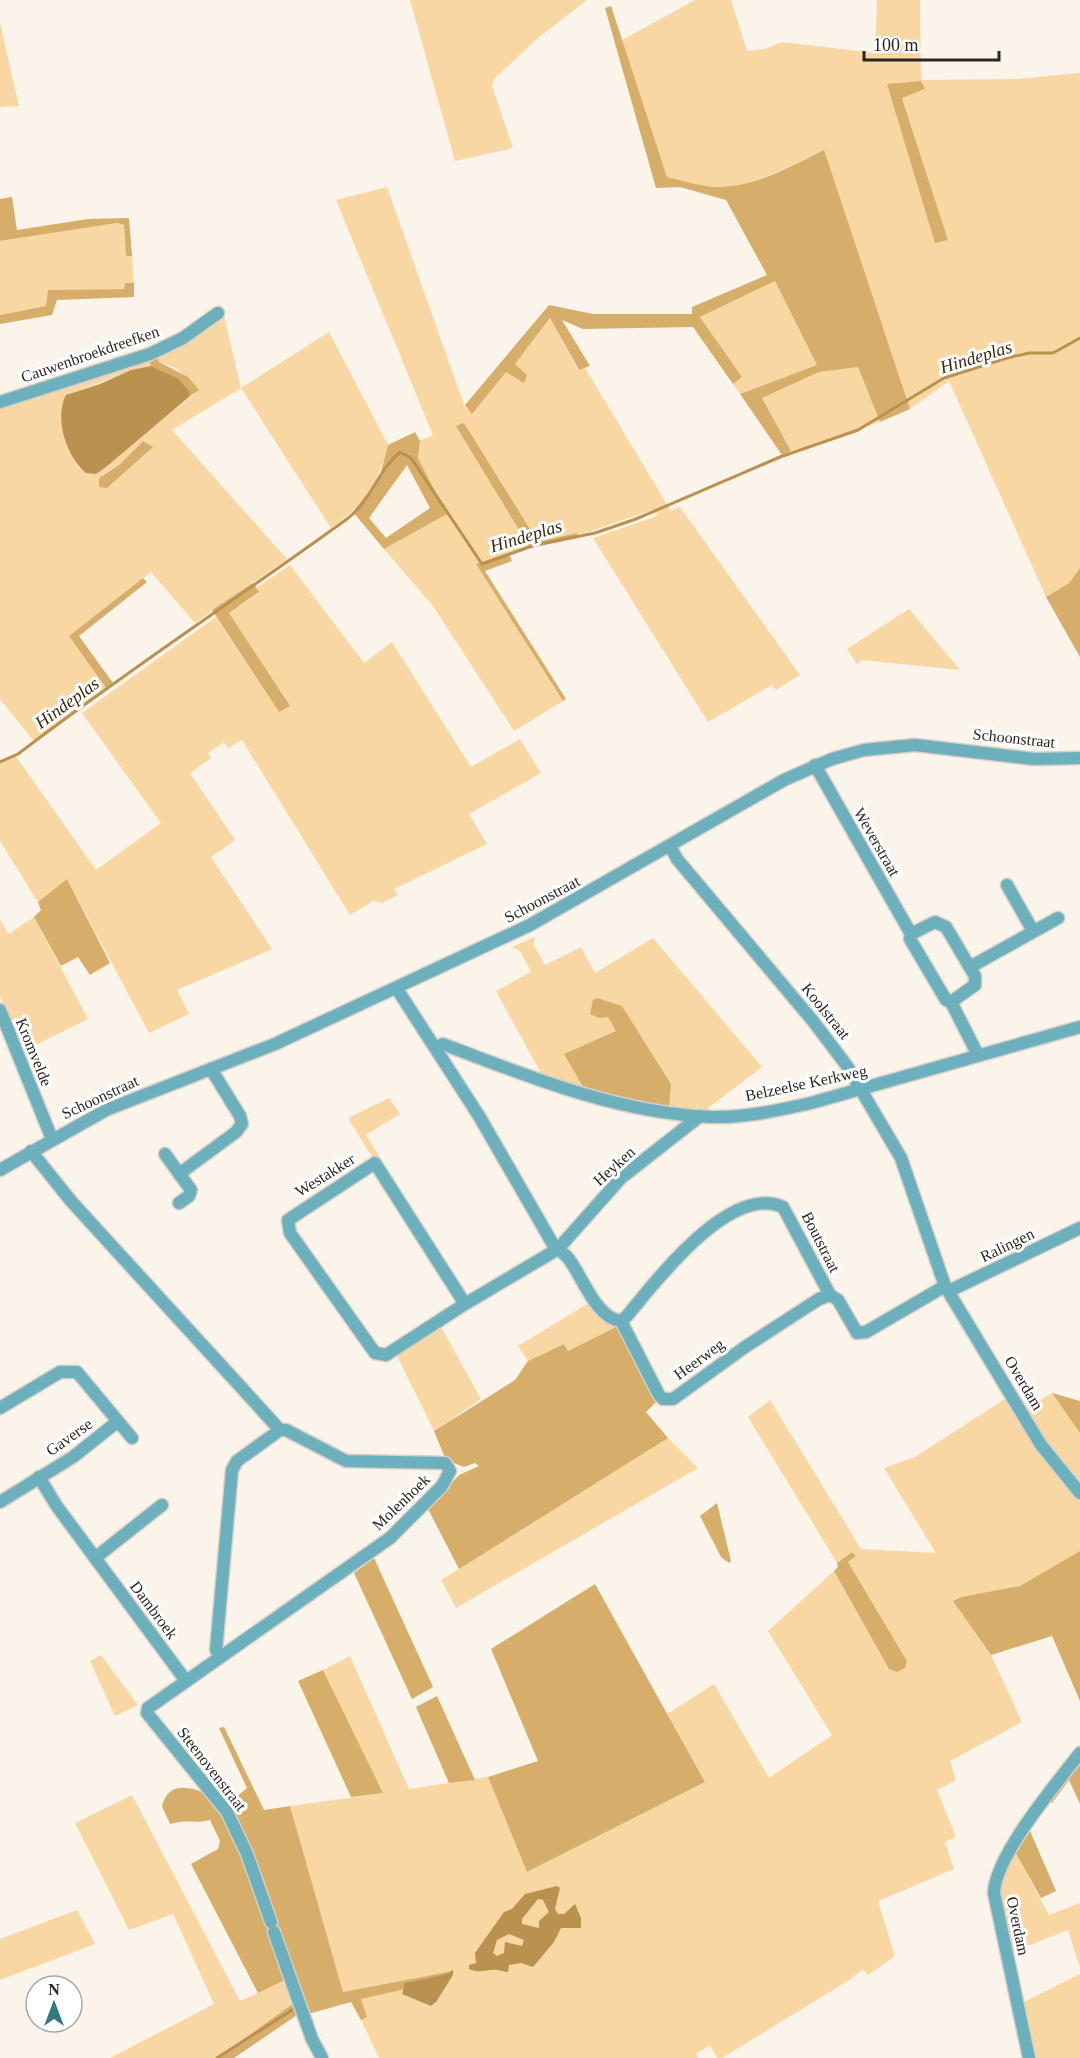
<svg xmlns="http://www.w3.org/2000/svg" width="1080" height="2058" font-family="'Times New Roman',serif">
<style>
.green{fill:#f8d7a3;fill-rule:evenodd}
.forest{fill:#d6ad69;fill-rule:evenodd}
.water{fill:#ba914e;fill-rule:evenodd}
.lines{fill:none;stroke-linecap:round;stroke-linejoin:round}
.stream{stroke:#ba914e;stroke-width:3}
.minor-casing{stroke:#d5cfc7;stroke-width:15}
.minor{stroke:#6cb0bd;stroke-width:12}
.labels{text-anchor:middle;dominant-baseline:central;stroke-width:6;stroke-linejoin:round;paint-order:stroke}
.street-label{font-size:16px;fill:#292723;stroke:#fff}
.water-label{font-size:18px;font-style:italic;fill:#3a290a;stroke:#fff}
</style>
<rect width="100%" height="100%" fill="#fbf4eb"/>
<g class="green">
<path d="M410,0H587L538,38L494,79L492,86L513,148L455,161Z"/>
<path d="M695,0H731L747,51L765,49L782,42L875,53L877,0H920L921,80L1015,79L1080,73V568L1069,583L1046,597L949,381L910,409L824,151C789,164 756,187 717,187C700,186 683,181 667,177L622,40ZM888,84L925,89L902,97L948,240L935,242Z"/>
<path d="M0,23L19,106L0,107Z"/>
<path d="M387,187L464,405L472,413L506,372L523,382L515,364L550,318L578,370L585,368L671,511L680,507L800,675L776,690L772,685L708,722L593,538L657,516L655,509L588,532L538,542L457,426L530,548L477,565L563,701L514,731L433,606L384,549L447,513L418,458L420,441L433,435L336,200Z"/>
<path d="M117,223L124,225L126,255L132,256L134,283H125L124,289L49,290L46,306L0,315V241Z"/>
<path d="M775,281L818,365L740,394L733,384L742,377L700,317Z"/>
<path d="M224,316L241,388L329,332L388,445C377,486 366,503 331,528L241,388L172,430L287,559L195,623L151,572L69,636L106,688L34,741L0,699V406L149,358L151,366C122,372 94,386 66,395C57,412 65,457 82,470C85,472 92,472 96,474L198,391L176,368L159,362L156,356ZM143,441L152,447L107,488L102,475L119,465Z"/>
<path d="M858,367L880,422L791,451L762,398L819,372Z"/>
<path d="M290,565L364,663L392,642L471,767L520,739L541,773L469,814L487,844L394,889L398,895L382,903L373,901L350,915L242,740L228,748L224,742L208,753L211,758L190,773L235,840L211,857L272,949L177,990L189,1014L149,1033L67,879L38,902L0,841V761L15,755L96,870L161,823L82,713L216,617L279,712L289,706L229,613L259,593L256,588Z"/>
<path d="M909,609L955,664L960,670L862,660L857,664L847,649Z"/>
<path d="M34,917L88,1019L22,1052L0,996V920L9,934Z"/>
<path d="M535,937L533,944L545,965L581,947L595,973L653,938L762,1067L704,1111L669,1109L671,1084L622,1006L598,998L616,1031L585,1090L543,1077L496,991L531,972L520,951L512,947Z"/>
<path d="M389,1098L400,1114L366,1135L380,1158L374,1160L348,1118Z"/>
<path d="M589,1303L608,1323L616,1327L568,1351L564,1344L528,1361L518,1346Z"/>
<path d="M441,1327L481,1399L434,1431L397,1356Z"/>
<path d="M1052,1393L1080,1433V1486L1041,1435L1026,1409Z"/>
<path d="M1008,1397L1080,1499V1551L1020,1586L961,1597L953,1601L991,1655L1022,1722L950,1761L956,1780L937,1790L956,1837L945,1842L954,1869L878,1901L895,1956L868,1975L863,1969L851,1979L722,2058H717L710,2045L696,2054L698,2058H379L361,2020L367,2017L360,1999L450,1979L448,1972L343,1992L290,1806L383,1793L323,1670L350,1656L409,1789L488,1777L527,1872L705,1782L667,1714L714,1684L769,1778L832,1735L768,1631L834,1571L889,1669L907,1661L848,1562L856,1556L852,1552L837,1563L748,1417L770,1400L861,1549L936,1553L884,1468L915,1457Z"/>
<path d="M668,1438L698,1468L456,1608L441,1580Z"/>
<path d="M101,1655L138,1705L115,1716L90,1661Z"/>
<path d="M132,1795L240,2001L285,1981L294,2003L217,2058H110L214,2004L173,1914L129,1930L75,1823Z"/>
<path d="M1015,1852L1049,1915L1080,1903V1968L1068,1930L1012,1952L1000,1893L1003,1872Z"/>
<path d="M77,1910L95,1944L0,1980V1939Z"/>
<path d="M1080,1974V2058H1034L1022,2003Z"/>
</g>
<g class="forest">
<path d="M611,6L667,177C683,181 700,186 717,187C755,187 791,166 824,150L910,409L880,422L858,367L819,372L762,398L791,451L782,455L740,394L817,365L775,281L700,317L742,377L733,384L693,327L583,329L562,320L590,366L579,370L550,318L515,364L527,375L524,383L506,372L472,414L465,405L549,305L593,314H692V307L767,275L726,200L680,187L656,188L605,8Z"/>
<path d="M921,81L925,89L902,98L948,240L935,243L887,84Z"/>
<path d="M12,197L17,230L88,219L129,218L132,256H126L124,225L117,223L0,241V199Z"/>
<path d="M125,283H134V297L57,300L52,315L0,324V315L46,306L48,290L124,289Z"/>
<path d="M156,356L159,362L188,377L199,390L189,397L190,392L178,378L151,366L149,358Z"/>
<path d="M464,423L538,542L577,533L578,538L530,548L456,426Z"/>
<path d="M415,432L420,441L418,458L447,514L384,549L353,512L379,479L388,445ZM407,465L430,508L386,538L369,518Z"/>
<path d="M143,441L153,447L107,488L99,487V478L119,465Z"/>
<path d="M509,553L512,561L485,571L566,699L563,701L476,564Z"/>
<path d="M1080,568V657L1046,597L1069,583Z"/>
<path d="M143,578L147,582L79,636L113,683L106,688L69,636Z"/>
<path d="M253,583L259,592L229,613L290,706L279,712L212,610Z"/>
<path d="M67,879L110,963L90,975L78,957L61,966L34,917L41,910L38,902Z"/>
<path d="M598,998L622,1006L671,1084L669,1109L585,1090L564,1054L616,1031L608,1017L599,1018L590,1014L593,1000Z"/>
<path d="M616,1327L658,1400L646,1412L668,1438L459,1569L428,1509L459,1475L479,1466L475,1463L464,1467L446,1460L434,1431L515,1380L528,1361L564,1344L568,1351Z"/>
<path d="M1052,1393L1080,1401V1433Z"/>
<path d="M717,1503L731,1561L729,1563L721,1557L700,1516Z"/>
<path d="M1080,1551V1701L1052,1636L991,1655L953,1601L961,1597L1020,1586Z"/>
<path d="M852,1552L856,1556L848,1562L907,1661L905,1668L897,1672L889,1669L834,1571L838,1567L837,1563Z"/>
<path d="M374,1558L433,1687L412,1699L354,1573Z"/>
<path d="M595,1584L705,1782L527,1872L488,1777L538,1761L491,1649Z"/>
<path d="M323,1670L383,1793L351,1797L298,1681Z"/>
<path d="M437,1696L475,1780L449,1783L416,1707Z"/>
<path d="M224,1727L264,1810L290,1806L343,1992L448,1972L450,1979L361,1999L367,2017L361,2020L351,2002L308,2014L294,1976L258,1993L191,1864L218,1849L220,1841L210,1820C195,1824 187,1819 170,1824L162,1806C172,1770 209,1798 230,1802L247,1788L219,1728Z"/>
<path d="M1080,1761V1804L1069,1780L1052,1803L1049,1801Z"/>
<path d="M1030,1831L1056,1891L1041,1898L1015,1852Z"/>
<path d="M294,2003L297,2015L234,2058H217Z"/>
</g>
<g class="water">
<path d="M151,366L178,378L190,392L189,397L106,467L96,474L86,473C66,457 54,417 66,395L100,384L131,370Z"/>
<path d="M557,1886L560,1888L555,1909L558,1914H564L575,1904L581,1918V1928H561L554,1942L533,1967L521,1963L509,1965L508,1972C504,1972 501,1970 497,1970C487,1969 480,1974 469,1969V1965L476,1963L475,1953L504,1912L512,1909L525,1894ZM538,1899L543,1900L549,1912L539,1921V1928L522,1924V1919ZM509,1934L524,1940L522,1946L505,1942L504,1953L497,1956L493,1953L497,1940Z"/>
<path d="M453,1970V1975L436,2002L431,2006L402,1994L405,1983L443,1975Z"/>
</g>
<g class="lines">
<g class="stream">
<path d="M0,762L18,754C125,672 238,598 347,519C371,501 378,470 400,452L411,458L482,564L535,545L595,533L636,519L780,457L858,430L944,378L1007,358L1029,353H1053L1080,338"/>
<path d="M217,2058L292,2010"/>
</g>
<defs>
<g id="minor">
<path d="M0,402L150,354L183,338L218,313"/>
<path d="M815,765L911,934L910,939L946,1000L951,1002L978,1055"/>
<path d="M670,846L677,859L813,1021L847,1066L901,1158L945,1286L1041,1445L1080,1493"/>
<path d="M1007,885L1033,931"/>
<path d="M911,934L935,922L946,927L975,976V985L951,1002"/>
<path d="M970,967L1058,918"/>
<path d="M397,989L479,1116L554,1246C558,1250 564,1253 568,1258C582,1275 596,1319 621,1321L627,1316C656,1281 730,1183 783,1207L830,1295L838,1300L857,1333L866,1332L945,1286"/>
<path d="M0,1010L52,1139"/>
<path d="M436,1048L443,1044C529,1077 618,1113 712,1117C744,1118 780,1110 811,1103L1080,1027"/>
<path d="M31,1151L71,1201L280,1430H286L346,1461L445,1463L450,1471L442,1486L390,1538L148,1708L147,1713L227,1812L247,1854L271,1922"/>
<path d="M165,1154L191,1190L189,1196L179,1203"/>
<path d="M0,1170L106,1110L275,1044L530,925L784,780L832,759L864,750L915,745L1034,759L1080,758"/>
<path d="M179,1174L236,1132L242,1124L240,1116L211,1069"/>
<path d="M949,1291L1080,1228"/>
<path d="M465,1304L375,1163L288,1220L290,1233L375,1353L386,1355L465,1304L558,1249L621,1178L700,1116"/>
<path d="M621,1321L659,1395L663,1399H673L745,1347L819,1299L830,1295"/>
<path d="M0,1408L60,1372H77L132,1438"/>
<path d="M39,1477L56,1505L186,1681"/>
<path d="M0,1502L73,1457L117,1422"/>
<path d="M95,1558L162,1505"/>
<path d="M220,1657L216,1650L232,1470L237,1461L280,1430"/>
<path d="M274,1932L312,2039L322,2058"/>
<path d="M1029,2058L994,1893C995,1856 1056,1784 1080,1753"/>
</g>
</defs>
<use href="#minor" class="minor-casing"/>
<use href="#minor" class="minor"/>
</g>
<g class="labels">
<g class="street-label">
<text transform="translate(90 354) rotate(-19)">Cauwenbroekdreefken</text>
<text transform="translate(1014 738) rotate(6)">Schoonstraat</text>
<text transform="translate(877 842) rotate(60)">Weverstraat</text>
<text transform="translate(542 899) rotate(-28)">Schoonstraat</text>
<text transform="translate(826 1011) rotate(51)">Koolstraat</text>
<text transform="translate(34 1052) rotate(68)">Kromvelde</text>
<text transform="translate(806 1083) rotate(-12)">Belzeelse Kerkweg</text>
<text transform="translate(100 1097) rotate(-25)">Schoonstraat</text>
<text transform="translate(614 1166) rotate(-42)">Heyken</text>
<text transform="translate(325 1175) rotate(-32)">Westakker</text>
<text transform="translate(821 1242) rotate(63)">Boutstraat</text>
<text transform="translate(1007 1245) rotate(-26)">Ralingen</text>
<text transform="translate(699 1359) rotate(-36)">Heerweg</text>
<text transform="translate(1024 1383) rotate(59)">Overdam</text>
<text transform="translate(69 1437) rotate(-35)">Gaverse</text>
<text transform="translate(401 1502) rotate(-44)">Molenhoek</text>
<text transform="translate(154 1610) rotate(53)">Dambroek</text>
<text transform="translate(212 1769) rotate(52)">Steenovenstraat</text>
<text transform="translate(1018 1926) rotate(78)">Overdam</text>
</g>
<g class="water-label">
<text transform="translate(976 357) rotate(-17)">Hindeplas</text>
<text transform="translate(526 536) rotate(-17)">Hindeplas</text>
<text transform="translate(67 703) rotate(-36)">Hindeplas</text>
</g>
</g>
<g transform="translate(54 2004)"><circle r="28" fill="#ffffff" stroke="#a9a9a7" stroke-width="1.5"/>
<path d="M0-4.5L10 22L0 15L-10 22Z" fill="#327884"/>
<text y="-9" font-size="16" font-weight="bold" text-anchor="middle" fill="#292723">N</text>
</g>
<path d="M864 51v9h135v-9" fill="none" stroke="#292723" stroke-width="3"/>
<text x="873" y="51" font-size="18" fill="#292723" stroke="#ffffff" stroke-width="4.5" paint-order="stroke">100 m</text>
</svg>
